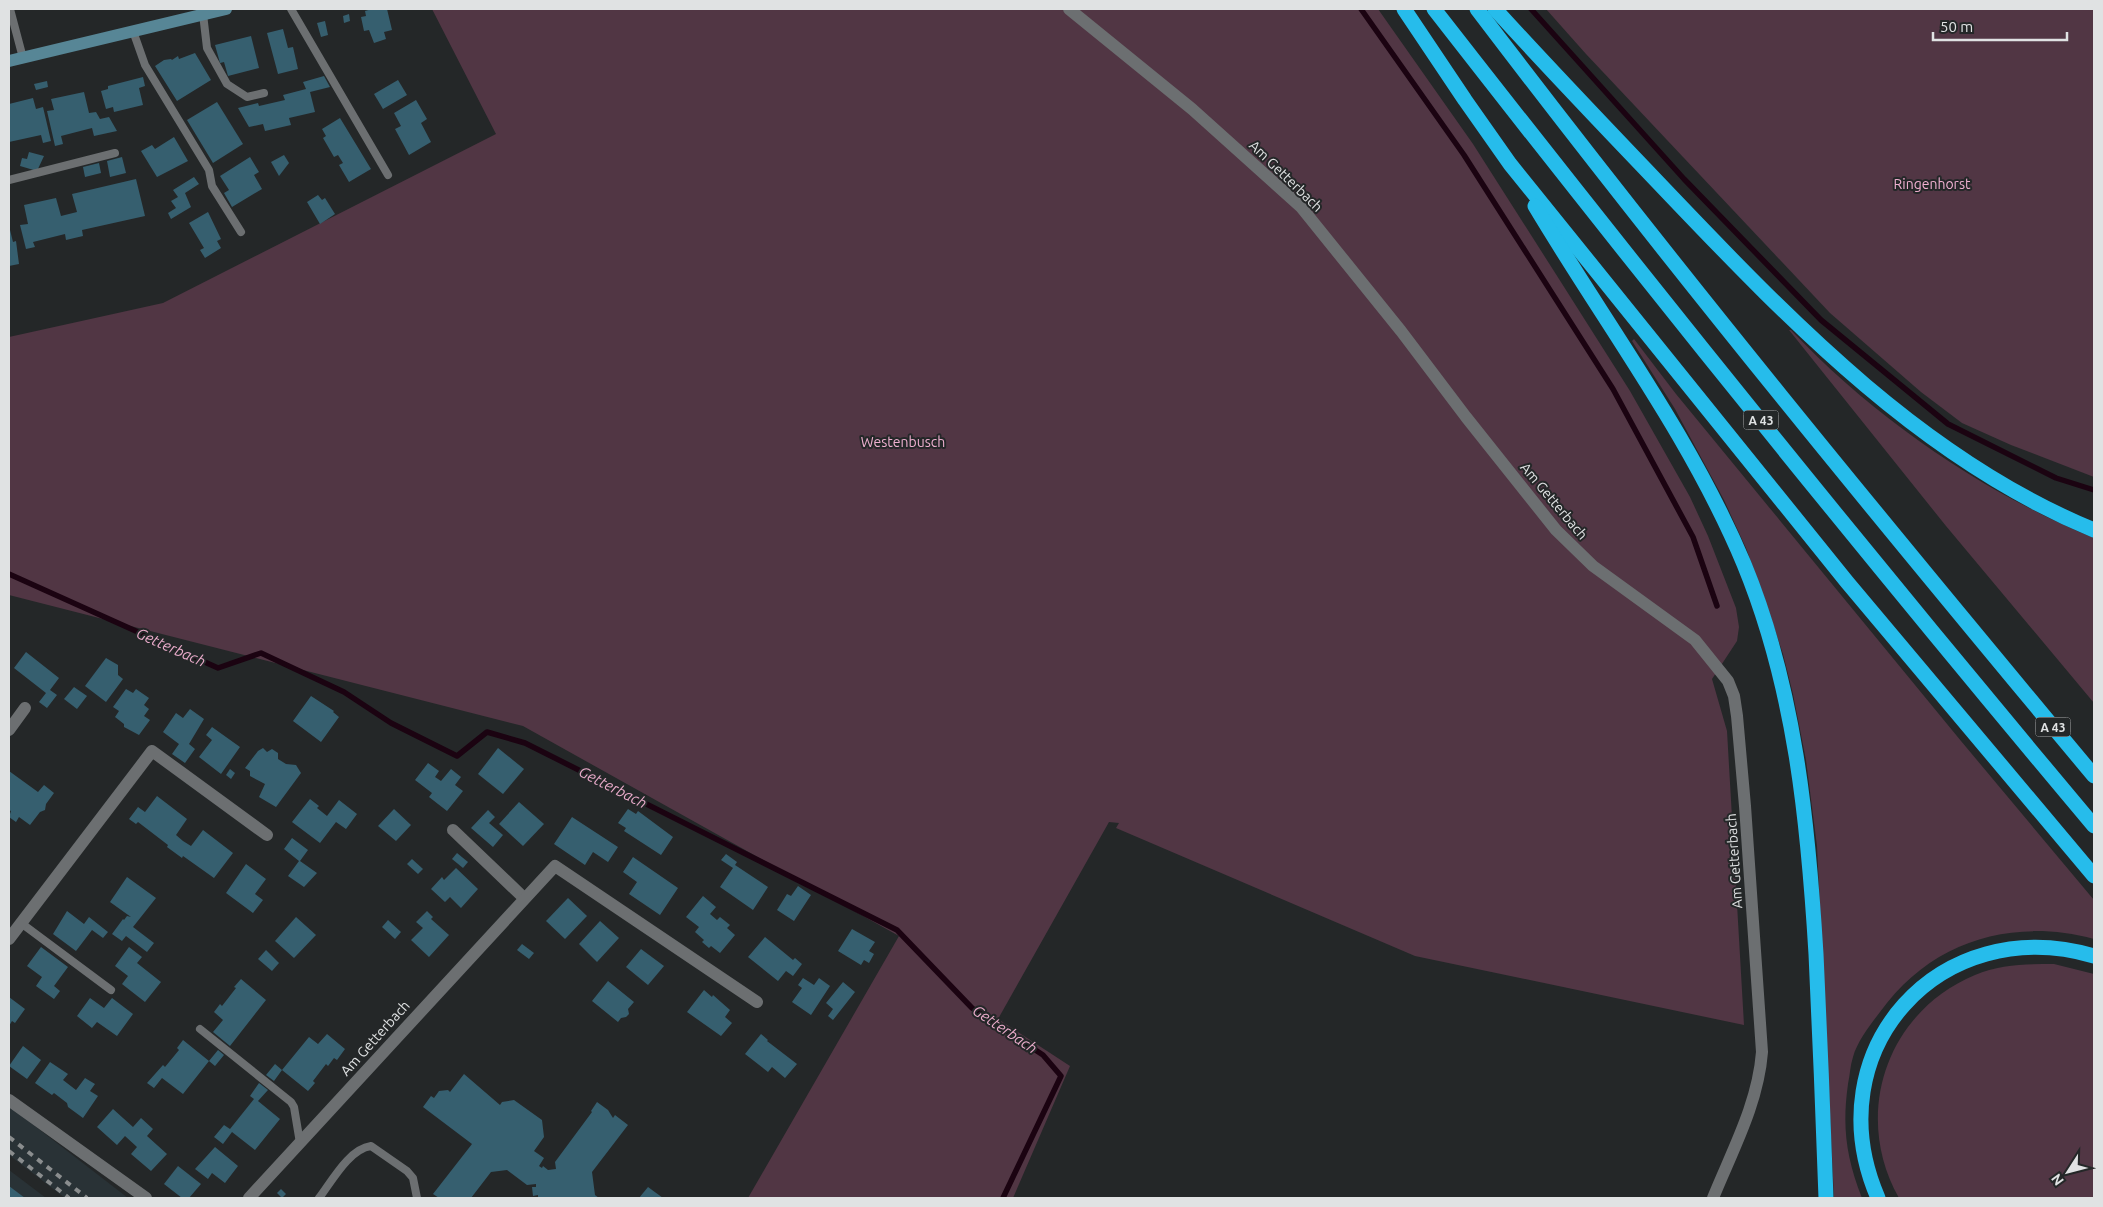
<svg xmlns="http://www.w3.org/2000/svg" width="2103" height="1207" font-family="Ubuntu,sans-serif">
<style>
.built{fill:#293236}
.green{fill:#513644}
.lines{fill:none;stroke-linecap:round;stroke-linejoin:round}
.stream{stroke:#1b0311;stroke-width:5.5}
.building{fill:#365f6f}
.lane{stroke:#6c6f71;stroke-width:8}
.street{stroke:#6c6f71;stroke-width:12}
.secondary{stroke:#578696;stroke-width:12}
.highway{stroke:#26bceb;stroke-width:15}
.rail{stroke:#8a8d8e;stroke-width:4;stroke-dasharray:6 6;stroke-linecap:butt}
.labels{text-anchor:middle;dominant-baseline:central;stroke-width:4;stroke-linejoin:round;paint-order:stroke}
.shield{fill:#242728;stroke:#a8aaab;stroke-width:1}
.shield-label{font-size:12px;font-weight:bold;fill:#e0e2e3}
.street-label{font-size:14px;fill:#e0e2e3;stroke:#242728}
.park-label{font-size:14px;fill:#efb0d0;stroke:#242728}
.water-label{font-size:15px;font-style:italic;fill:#e9abca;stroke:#242728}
</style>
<rect width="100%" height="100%" fill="#242728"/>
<g class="built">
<path d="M9,1106L128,1198H65L9,1155Z"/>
<path d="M9,1170L46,1198H9Z"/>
</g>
<g class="green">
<path d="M432,9H1378L1473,144L1559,279L1630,391L1690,497L1708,536L1736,608L1739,627L1737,641L1712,679L1727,731L1744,1025L1415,956L1116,828L1119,823L1109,822L998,1019L1070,1066L1013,1198H748L899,936L523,726L9,595V337L163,303L496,134Z"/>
<path d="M1546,9H2094V477L2011,445L1962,423L1921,392L1830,313L1586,54Z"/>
<path d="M1789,330H1791C1874,418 1982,492 2094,538V703L1946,526Z"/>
<path d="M1634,339L1676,394L1961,741L2094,900V939C2011,917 1931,941 1880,1012C1870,1025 1857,1042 1853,1057C1850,1066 1850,1075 1848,1084C1842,1127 1846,1157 1862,1198H1834L1817,846L1806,760L1793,694L1783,654L1764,597L1746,548L1724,500L1675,409L1632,341Z"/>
<path d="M2054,964L2094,974V1198H1899C1852,1115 1886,1012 1975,975C2000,964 2027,964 2054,964Z"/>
</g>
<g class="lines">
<g class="stream">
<path d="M1361,9L1464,155L1613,389L1693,537L1717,606"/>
<path d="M1531,9L1684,179L1821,320L1948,424L2056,478L2094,490"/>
<path d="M9,574L218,668L261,653L344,692L391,723L457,756L487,732L525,743L897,930L972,1008L1043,1055L1061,1076L1003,1198"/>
</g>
</g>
<g class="building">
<path d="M372,9H387L392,30L384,32L386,39L374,43L369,30L364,31L361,17L366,16L365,11Z"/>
<path d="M349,14L350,21L344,23L343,16Z"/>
<path d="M325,21L328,35L321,37L317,23Z"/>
<path d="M283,29L288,48L293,47L298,69L278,74L267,33Z"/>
<path d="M251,36L259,68L228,76L224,62L220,63L215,45Z"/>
<path d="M195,53L211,80L177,101L155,66L164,60L171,59L172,60L178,56L179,59Z"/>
<path d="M324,76L330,87L310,92L315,112L289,118L291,125L265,131L263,124L249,127L238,108L258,103L259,106L285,100L283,95L306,89L303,82Z"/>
<path d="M143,77L145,86L139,88L143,105L114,112L113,107L106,109L101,91L108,89V86Z"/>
<path d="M398,80L407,95L383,109L374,94Z"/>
<path d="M47,81L48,87L36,90L34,84Z"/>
<path d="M84,92L89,113L96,112L100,119L109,117L117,131L94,136L92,128L61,136L63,144L55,146L47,111L54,110L51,99Z"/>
<path d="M33,98L36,109L43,107L51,141L43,143L41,135L9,142V104Z"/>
<path d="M416,100L427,119L421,123L431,142L409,155L395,129L401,126L394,113Z"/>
<path d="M217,102L243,144L213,163L187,120Z"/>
<path d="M340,118L371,169L349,182L339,165L343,163L338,155L334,157L323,138L326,136L322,129Z"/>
<path d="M174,137L188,161L157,177L141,151L152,145L155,149Z"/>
<path d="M29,152L44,156L37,171L20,166L22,158L27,159Z"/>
<path d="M284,155L289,163L279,176L271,162Z"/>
<path d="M122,157L126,173L110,177L107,161Z"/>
<path d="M250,157L259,172L254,175L262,189L232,207L224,193L229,190L220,176Z"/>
<path d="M99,163L101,173L85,177L83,167Z"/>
<path d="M194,177L199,184L185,193L191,207L171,219L168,213L176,208L171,201L178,197L173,190Z"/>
<path d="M136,179L145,216L82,230L83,236L66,240L65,234L33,242L35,247L26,249L20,225L28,224L24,205L56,198L61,216L77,212L72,194Z"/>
<path d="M318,195L322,200L325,198L335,214L320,224L307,202Z"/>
<path d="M208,212L221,239L217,241L221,248L205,258L200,250L204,248L189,223Z"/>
<path d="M9,226L13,242L16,241L19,264L9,266Z"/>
<path d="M26,652L59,678L50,690L57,695L47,708L39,702L46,693L14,668Z"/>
<path d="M106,658L118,665V675L123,679L106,702L85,686Z"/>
<path d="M74,687L87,696L77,709L64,699Z"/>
<path d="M126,689L133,693L136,689L149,698L144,705L149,709L144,716L150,720L139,735L124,727V724L115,717L119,711L113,707Z"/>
<path d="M311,696L334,711L333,712L339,717L321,742L293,721Z"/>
<path d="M190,709L204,719L189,744L195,749L185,763L172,754L179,744L163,732L176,713L183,718Z"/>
<path d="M212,727L240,747L221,774L199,757L212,740L206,735Z"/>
<path d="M263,748L267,752L272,749L278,753V759L286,764L296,765L301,773L276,807L259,797L265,784L250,776V771L245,768L258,751Z"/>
<path d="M498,748L524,769L503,794L478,774Z"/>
<path d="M428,763L439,771L435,777L441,781L451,769L461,777L455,785L463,791L447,811L429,797L432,793L415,780Z"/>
<path d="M230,769L235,773L231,779L226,775Z"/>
<path d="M9,771L38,792L44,785L54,793L46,804L45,810L40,812L30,825L19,817L16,822L9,817L11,811L9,810Z"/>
<path d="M157,796L187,819L176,835L183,841L191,846L203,830L233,853L214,878L183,856L182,858L167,847L168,845L138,822L136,824L129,819L138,807L145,812Z"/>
<path d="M310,799L319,806L317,808L327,816L339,800L357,814L346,829L336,822L320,843L292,822Z"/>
<path d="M519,802L544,824L523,846L499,824Z"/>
<path d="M394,809L411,825L396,841L378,826Z"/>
<path d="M628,809L636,814L638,811L673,837L661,855L624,831L626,828L618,823Z"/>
<path d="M488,810L495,817L489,823L503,835L493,847L471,828Z"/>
<path d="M572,817L618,847L608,862L593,852L585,865L554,844Z"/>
<path d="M292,838L308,850L300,861L317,873L304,887L288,876L299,861L284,849Z"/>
<path d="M457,853L468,862L463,868L452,859Z"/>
<path d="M726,854L737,862L735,865L768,887L753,910L720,887L733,868L721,860Z"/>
<path d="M633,857L678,888L660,915L629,894L637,882L623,872Z"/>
<path d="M412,859L423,869L418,874L407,864Z"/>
<path d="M246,864L266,879L255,894L263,900L253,913L226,893Z"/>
<path d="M456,868L478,889L461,908L450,897L445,902L431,889L442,877L444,880Z"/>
<path d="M127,877L156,898L133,927L154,943L147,952L126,936L122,941L112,934L123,919L124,920L127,916L131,917L110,902Z"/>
<path d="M798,886L811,895L794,921L777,910L787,894L791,896Z"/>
<path d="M703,896L716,907L710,914L717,920L720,917L730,925L727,928L735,935L720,953L711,946L709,948L702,942L704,940L695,932L699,927L686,917Z"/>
<path d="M568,898L587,916L565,939L546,921Z"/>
<path d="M67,911L84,924L89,917L108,932L103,938L92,930L76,951L53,934Z"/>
<path d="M427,911L433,917L431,919L449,935L429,957L411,940L423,928L416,922Z"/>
<path d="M296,917L316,935L294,958L275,941Z"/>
<path d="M388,920L401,932L395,939L382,927Z"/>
<path d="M600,921L619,938L597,962L579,944Z"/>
<path d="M852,929L875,942L869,951L874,954L869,963L864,960L861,965L838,951Z"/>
<path d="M765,937L793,960L795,958L802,964L793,976L786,971L778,981L748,957Z"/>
<path d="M522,944L534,953L529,959L517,950Z"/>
<path d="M41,947L68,967L54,986L60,991L54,999L36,986L42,977L27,966Z"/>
<path d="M129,947L142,957L137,963L161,982L145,1002L122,984L128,976L115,966Z"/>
<path d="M641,949L664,966L648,985L626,967Z"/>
<path d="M266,950L279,963L272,971L258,959Z"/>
<path d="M803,978L814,985L819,978L830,986L811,1015L792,1002L802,988L798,985Z"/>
<path d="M241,979L266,1000L230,1046L213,1032L223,1020L214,1012L220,1004L222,1006L236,988L234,987Z"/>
<path d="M608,981L634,1002L628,1009L629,1014L626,1017L621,1018L618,1022L592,1001Z"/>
<path d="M843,982L855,992L833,1020L828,1016L833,1009L826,1003Z"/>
<path d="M704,990L712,997L713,995L730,1010L725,1017L732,1023L721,1036L687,1012Z"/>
<path d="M9,997L25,1009L15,1023L12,1021L9,1026Z"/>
<path d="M90,998L104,1008L112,998L133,1014L117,1036L97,1022L92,1028L77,1016Z"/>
<path d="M327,1034L345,1049L337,1060L334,1058L328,1066L326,1064L313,1081L315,1083L308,1091L282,1070L274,1081L266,1075L275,1064L282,1070L309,1037L318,1044Z"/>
<path d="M761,1034L768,1040L767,1041L797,1064L785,1078L772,1067L768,1072L745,1054Z"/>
<path d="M183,1040L209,1061L218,1050L224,1055L215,1066L209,1061L183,1094L162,1078L154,1088L147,1083L163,1065L165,1067L179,1050L177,1048Z"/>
<path d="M23,1046L41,1060L27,1079L9,1066Z"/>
<path d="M50,1062L68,1074L63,1080L76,1090L85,1078L95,1084L90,1091L98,1096L83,1118L68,1107L67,1103L54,1093L52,1095L35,1083Z"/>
<path d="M464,1074L500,1105L502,1102L514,1100L542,1120L544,1137L534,1151L544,1158L539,1166L542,1168L543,1166L548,1170L556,1169L555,1162L592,1112L591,1111L597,1102L608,1110L613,1118L615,1115L628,1125L592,1172L595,1195L599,1198H538V1195L533,1196L532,1187H536V1184L527,1185L507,1170L491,1172L471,1198H439L433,1194L472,1144L423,1107L431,1096L434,1098L439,1091L448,1090L450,1092Z"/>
<path d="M259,1083L268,1090L258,1101L280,1119L255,1150L232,1132L223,1144L214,1137L224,1125L230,1129L254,1099L250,1096Z"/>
<path d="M113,1109L133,1127L141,1118L153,1129L147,1136L167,1154L151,1171L131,1154L137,1147L125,1136L117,1145L97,1127Z"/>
<path d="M215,1147L238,1166L225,1183L212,1173L208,1179L195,1169Z"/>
<path d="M178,1166L201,1184L189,1198H182L164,1184Z"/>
<path d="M9,1186L25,1198H9Z"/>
<path d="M648,1187L663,1198H639Z"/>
<path d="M281,1189L286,1194L282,1198L277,1193Z"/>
</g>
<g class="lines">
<g class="lane">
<path d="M10,9L23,58"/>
<path d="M291,9L388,175"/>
<path d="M203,14L207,48L227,84L247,97L264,93"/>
<path d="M133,31L145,65L209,170L212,186L241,232"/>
<path d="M9,180L115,153"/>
<path d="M21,923L111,990"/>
<path d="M200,1029L291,1102L294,1107L300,1143"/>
<path d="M319,1198C332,1181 349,1149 371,1146L407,1171L413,1178L417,1198"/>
</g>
<g class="street">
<path d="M1069,9L1192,109L1301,207L1401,331L1466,417L1556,530L1593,566L1695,640L1728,681L1734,696L1737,716L1745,806L1762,1052C1758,1104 1732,1151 1713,1198"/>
<path d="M9,730L25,708"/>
<path d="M453,830L524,898"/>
<path d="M9,939L152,751L267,835"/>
<path d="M9,1100L146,1198"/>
<path d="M249,1198L555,866L757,1002"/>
</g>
<path class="secondary" d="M9,61L226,9"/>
<g class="highway">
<path d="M1404,9L1465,100L1510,164L1847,582L2094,876"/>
<path d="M1434,9C1649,285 1869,558 2094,826"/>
<path d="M1477,9C1675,270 1884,524 2094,776"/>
<path d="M1495,9C1553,73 1612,134 1671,196C1795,326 1926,461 2094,530"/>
<path d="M1535,206C1606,325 1690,435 1744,564C1795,688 1808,821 1816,954C1820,1035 1823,1117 1826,1198"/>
<path d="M1878,1198C1814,1050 1940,911 2094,956"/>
</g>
<g class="rail">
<path d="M9,1137L87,1198"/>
<path d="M9,1151L69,1198"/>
</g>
</g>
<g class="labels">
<g class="shield">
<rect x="1743.5" y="410.5" width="35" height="19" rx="4"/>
<rect x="2035.5" y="717.5" width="35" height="19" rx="4"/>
</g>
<g class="shield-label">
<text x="1761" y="420">A 43</text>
<text x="2053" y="727">A 43</text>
</g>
<g class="street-label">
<text transform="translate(1286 176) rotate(44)">Am Getterbach</text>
<text transform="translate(1554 501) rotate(50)">Am Getterbach</text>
<text transform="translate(1734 861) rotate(-94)">Am Getterbach</text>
<text transform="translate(375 1038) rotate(-48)">Am Getterbach</text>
</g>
<g class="park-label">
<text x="1932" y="184">Ringenhorst</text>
<text x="903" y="442">Westenbusch</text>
</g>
<g class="water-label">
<text transform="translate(171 647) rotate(24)">Getterbach</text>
<text transform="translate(613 787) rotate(27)">Getterbach</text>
<text transform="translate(1005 1029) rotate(34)">Getterbach</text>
</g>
</g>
<rect width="2103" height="1207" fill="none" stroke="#e0e2e3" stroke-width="20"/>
<g transform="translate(2068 1172) rotate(234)" stroke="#242728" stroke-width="4" paint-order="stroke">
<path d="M0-4L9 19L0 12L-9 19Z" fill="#e0e2e3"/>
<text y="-8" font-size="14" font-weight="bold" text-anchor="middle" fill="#e0e2e3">N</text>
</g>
<path d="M1933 32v8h134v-8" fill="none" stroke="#e0e2e3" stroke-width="2.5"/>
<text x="1940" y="32" font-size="15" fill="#e0e2e3" stroke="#242728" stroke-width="4" paint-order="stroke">50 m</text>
</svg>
